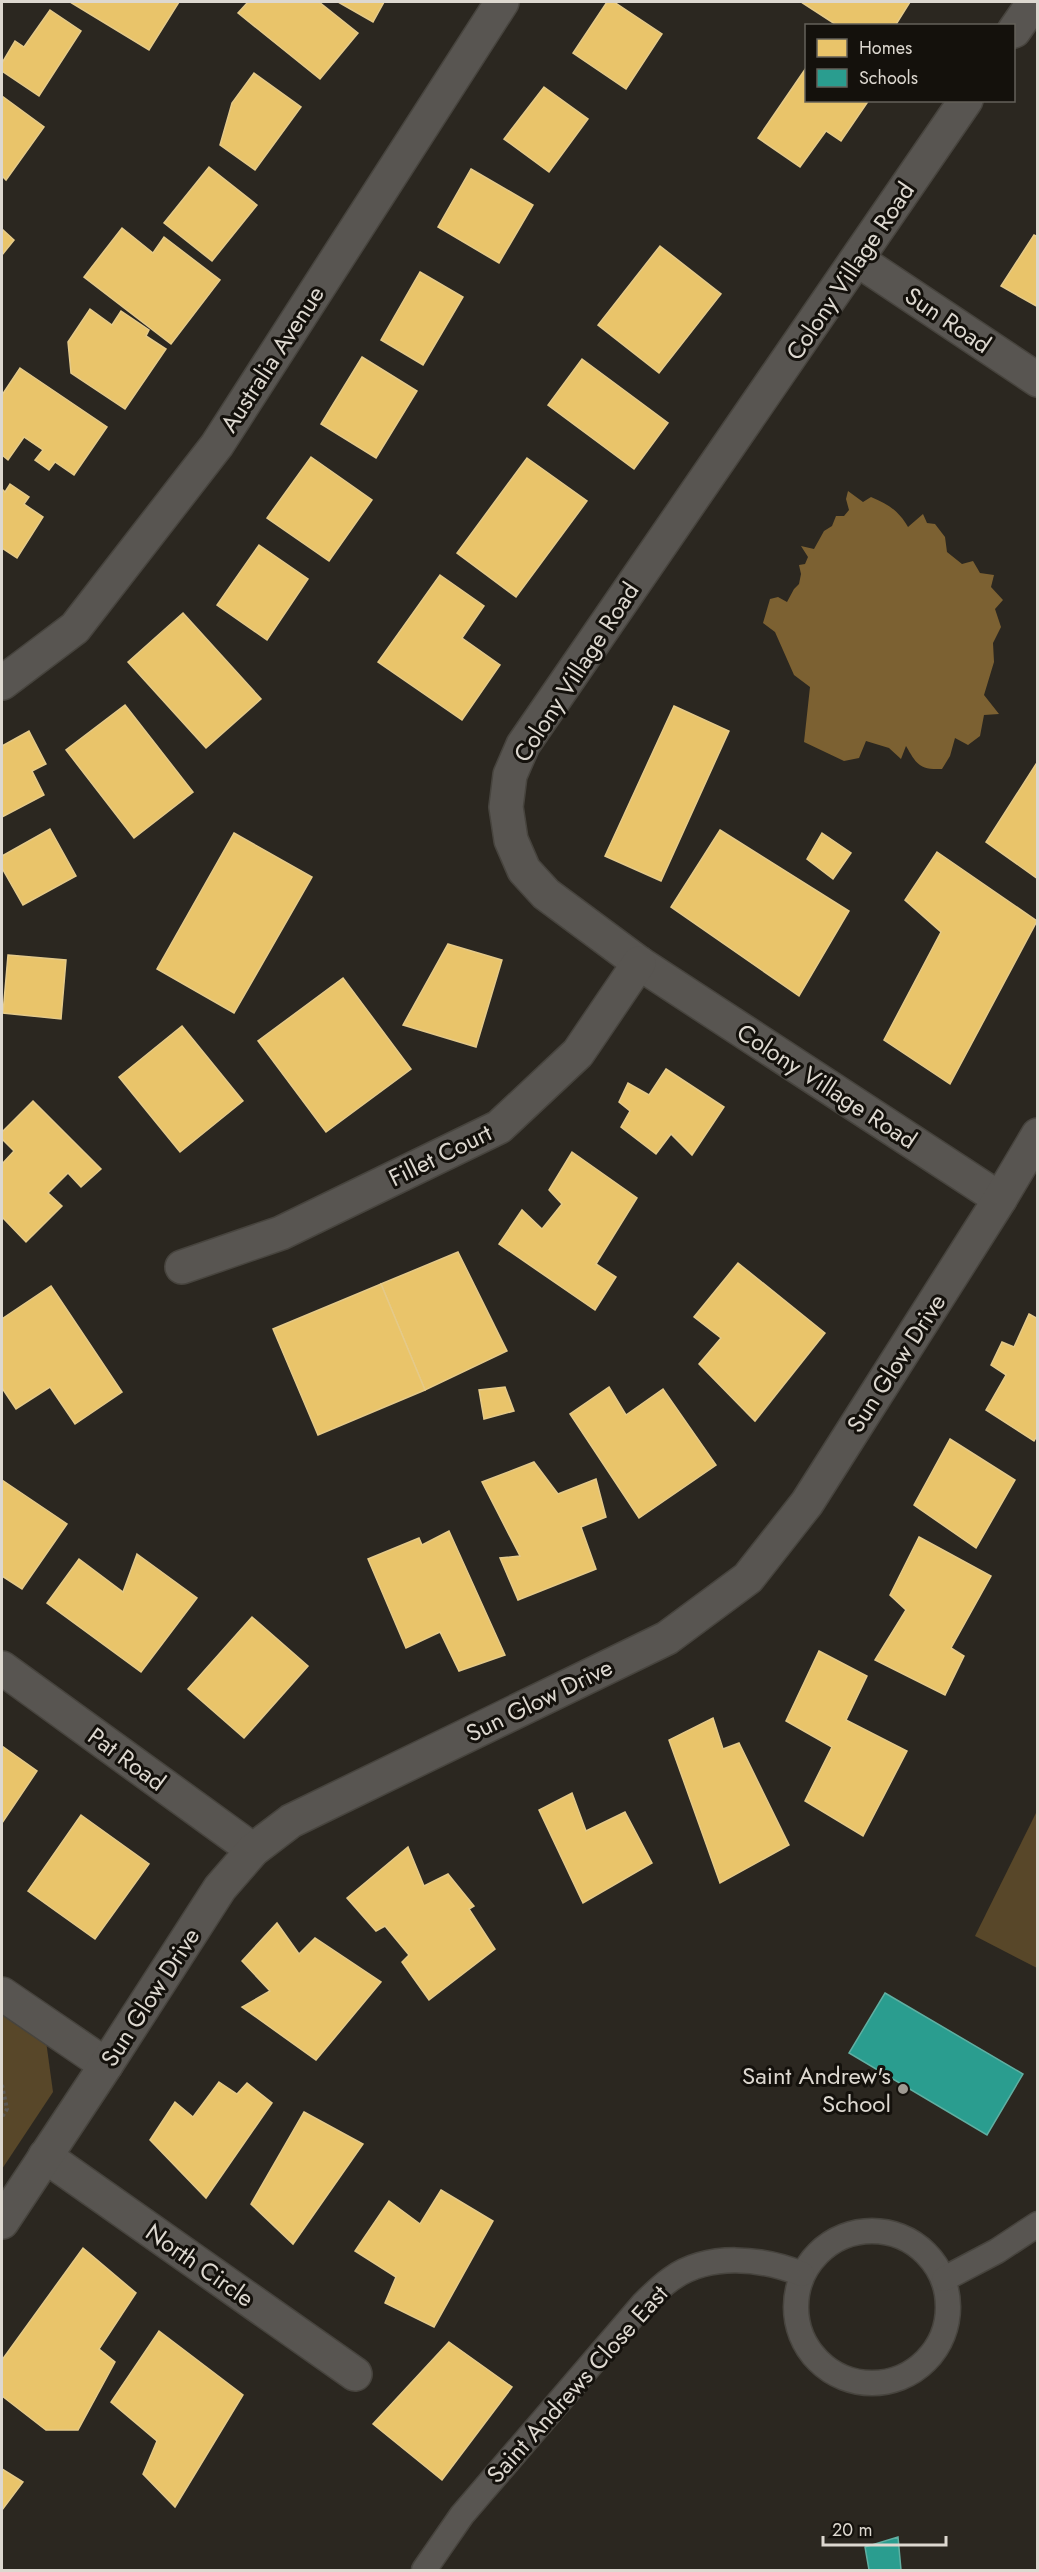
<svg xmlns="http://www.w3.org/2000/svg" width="1039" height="2572" font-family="Jost,sans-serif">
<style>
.green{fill:#584729}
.water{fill:#7c6132}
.homes{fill:#e9c46a;stroke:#e5ca89;stroke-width:1.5}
.schools{fill:#2a9d8f;stroke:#60afa2;stroke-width:1.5}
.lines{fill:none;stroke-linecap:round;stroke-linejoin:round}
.service-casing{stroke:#47443e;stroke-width:27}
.minor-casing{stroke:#47443e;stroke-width:36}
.path{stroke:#595651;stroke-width:4;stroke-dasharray:3 3;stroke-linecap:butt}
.service{stroke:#585551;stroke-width:24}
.minor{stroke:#585551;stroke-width:33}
.poi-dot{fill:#9f9a92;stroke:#14110c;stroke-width:2}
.labels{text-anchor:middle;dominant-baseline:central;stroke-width:6;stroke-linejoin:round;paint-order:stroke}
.street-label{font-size:24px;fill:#ddd8d0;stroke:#14110c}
.poi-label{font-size:24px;fill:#ddd8d0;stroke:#14110c;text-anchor:end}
</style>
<rect width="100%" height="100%" fill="#2b2720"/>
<g class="green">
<path d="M1037,1811V1968L975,1936Z"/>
<path d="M2,2012L46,2041L53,2092L2,2169Z"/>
</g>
<path class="water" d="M848,491L863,502L871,497C888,504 899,511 908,527L923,514L927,523L935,524L945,537L947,552L962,564L973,561L980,573L994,575L991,587L1003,600L995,609L1001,627L993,643L994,662L984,695L999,714L984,715L980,736L968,745L955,738L950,756L942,769C920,770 917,765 906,746L901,759L889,748L866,741L859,758L844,761L804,742L810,687L794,675L775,632L763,623L770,599L778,597L787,602L794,589L799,584L801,574L799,565L805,564L808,557L801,546L814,549L824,531L832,526L836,516H844L849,510L846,499Z"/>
<g class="homes">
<path d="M70,2H179L149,50Z"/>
<path d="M248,2H319L358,33L320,79L238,13Z"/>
<path d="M338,2H384L373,22Z"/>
<path d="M607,2H614L662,34L626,89L573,53Z"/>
<path d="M801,2H910L895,26H838Z"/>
<path d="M50,10L81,31L39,96L2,71V63L15,41L24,47Z"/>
<path d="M806,68V100H869L841,141L826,131L800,167L758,138Z"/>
<path d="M254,73L301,107L255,170L220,145L232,103Z"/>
<path d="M544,87L588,119L549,172L504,139Z"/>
<path d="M2,96L44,127L6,180L2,176Z"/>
<path d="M209,167L257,205L212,261L164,223Z"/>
<path d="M471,169L533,205L499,263L438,227Z"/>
<path d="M122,228L153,253L164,237L220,280L171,344L84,277Z"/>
<path d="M2,229L14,240L2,255Z"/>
<path d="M1034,235L1038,237V307L1001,286Z"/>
<path d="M660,246L721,294L659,373L598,325Z"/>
<path d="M420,272L463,297L423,365L381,340Z"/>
<path d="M90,309L112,325L121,311L149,330L146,336L166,349L125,409L71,373L68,342Z"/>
<path d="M362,357L417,391L376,458L321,424Z"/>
<path d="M582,359L668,423L634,469L548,405Z"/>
<path d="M20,368L107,427L74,475L55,462L49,470L35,460L43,450L24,437L8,460L2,455V395Z"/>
<path d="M311,457L372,500L329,561L267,518Z"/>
<path d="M527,458L587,501L516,597L457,553Z"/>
<path d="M10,484L29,497L24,504L43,517L17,558L2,548V489L5,492Z"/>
<path d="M259,545L308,579L267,640L217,605Z"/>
<path d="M440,575L484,606L462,638L500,665L462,720L378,662Z"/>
<path d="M183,613L261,699L206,748L128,662Z"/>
<path d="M125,705L193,792L134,838L66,750Z"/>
<path d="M674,706L729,731L661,881L605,856Z"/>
<path d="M29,731L46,764L32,771L44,795L2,817V746Z"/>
<path d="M1038,761V879L986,842Z"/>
<path d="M50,829L76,876L23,905L2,868V856Z"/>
<path d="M720,830L849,911L799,996L671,907Z"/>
<path d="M234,833L312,877L234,1013L157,969Z"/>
<path d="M822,833L851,853L833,879L807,859Z"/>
<path d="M937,852L1037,921L950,1084L884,1040L941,932L905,900Z"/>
<path d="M448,944L502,960L476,1047L403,1025Z"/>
<path d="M8,955L66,960L61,1019L3,1013Z"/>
<path d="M343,978L411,1069L326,1132L258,1041Z"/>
<path d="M182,1026L243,1101L180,1152L119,1077Z"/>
<path d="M666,1069L724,1107L692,1155L671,1134L656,1154L621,1127L630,1111L619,1102L628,1083L649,1095Z"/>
<path d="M33,1101L101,1169L81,1187L68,1173L48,1193L62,1206L26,1242L2,1217V1164L14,1151L2,1139V1132Z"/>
<path d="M572,1152L637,1198L596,1264L616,1277L595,1310L499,1244L522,1210L542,1229L562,1204L549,1190Z"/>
<path d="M458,1252L507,1351L425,1390L381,1284Z"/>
<path d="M738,1263L825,1333L755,1421L699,1364L721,1338L694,1317Z"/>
<path d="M381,1284L425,1390L318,1435L273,1329Z"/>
<path d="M51,1286L122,1392L75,1424L50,1387L16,1409L2,1388V1319Z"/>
<path d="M1029,1314L1038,1319V1434L1034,1441L986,1410L1006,1375L991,1365L1002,1342L1014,1347Z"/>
<path d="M505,1387L514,1411L484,1419L479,1390Z"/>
<path d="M609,1387L626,1415L663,1389L716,1465L639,1518L570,1414Z"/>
<path d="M950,1439L1015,1480L976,1548L914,1505Z"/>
<path d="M534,1462L558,1494L596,1479L606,1517L581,1527L596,1569L518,1600L500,1558L520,1556L482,1482Z"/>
<path d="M2,1480L67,1524L22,1589L2,1576Z"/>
<path d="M449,1531L505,1655L459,1671L440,1632L406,1648L368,1559L419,1538L422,1545Z"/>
<path d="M919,1537L991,1576L951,1648L964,1656L945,1695L875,1660L906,1610L890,1595Z"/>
<path d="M137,1554L197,1598L141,1672L47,1603L79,1559L123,1592Z"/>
<path d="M252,1617L308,1666L244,1738L188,1689Z"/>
<path d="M819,1651L867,1676L846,1720L907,1751L863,1836L805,1801L832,1747L786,1721Z"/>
<path d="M713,1718L723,1749L739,1743L789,1845L720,1883L669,1740Z"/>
<path d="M2,1746L37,1771L2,1823Z"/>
<path d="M572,1793L586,1831L625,1812L652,1863L583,1903L539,1810Z"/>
<path d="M81,1815L149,1864L95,1939L28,1891Z"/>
<path d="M408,1847L424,1886L448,1874L474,1906L469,1909L495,1949L429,2000L402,1962L409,1955L385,1926L376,1931L347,1898Z"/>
<path d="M277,1923L299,1954L315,1938L381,1982L316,2060L242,2007L270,1991L242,1961Z"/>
<path d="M219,2082L237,2094L247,2083L272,2103L206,2198L150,2140L175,2102L193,2117Z"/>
<path d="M304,2112L363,2144L293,2244L251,2204Z"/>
<path d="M441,2190L493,2221L434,2327L385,2303L396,2277L355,2251L389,2201L420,2224Z"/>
<path d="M83,2248L136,2293L99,2349L115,2362L78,2430H46L2,2396V2360Z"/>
<path d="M159,2331L243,2395L175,2507L143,2474L157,2441L111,2402Z"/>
<path d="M449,2342L512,2387L442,2480L373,2424Z"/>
<path d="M2,2469L23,2482L2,2510Z"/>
</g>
<g class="schools">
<path d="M885,1993L1023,2074L987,2135L849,2053Z"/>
<path d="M898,2537L901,2570H869L865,2547Z"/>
</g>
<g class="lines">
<defs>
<g id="service">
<circle cx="872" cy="2307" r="76"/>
<path d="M944,2279L997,2251L1038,2224"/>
<path d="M424,2570L462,2515L643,2304C652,2295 661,2286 671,2279C709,2252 762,2258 802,2274"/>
</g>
<g id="minor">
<path d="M1014,31L1034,2"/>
<path d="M966,100L523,745L510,775L506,807L511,840L524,870L546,894L639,963L1000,1199"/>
<path d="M858,260L1038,380"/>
<path d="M2,683L75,628L217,445L502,2"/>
<path d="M182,1267L281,1233L499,1127L578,1053L639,963"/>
<path d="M2,1668L253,1850"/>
<path d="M2,1994L106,2065"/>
<path d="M45,2156L355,2374"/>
<path d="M2,2222L106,2065L220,1888L253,1850L291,1821L667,1638L748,1578L807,1503L1000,1199L1038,1135"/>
</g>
</defs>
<use href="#service" class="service-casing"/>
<use href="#minor" class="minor-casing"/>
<path class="path" d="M2,2085L7,2109L2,2117"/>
<use href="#service" class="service"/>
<use href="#minor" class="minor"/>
</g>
<circle class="poi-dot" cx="903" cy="2089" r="6"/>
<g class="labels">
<g class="street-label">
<text transform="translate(850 271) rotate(-56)">Colony Village Road</text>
<text transform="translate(948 320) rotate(34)">Sun Road</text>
<text transform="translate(272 359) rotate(-57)">Australia Avenue</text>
<text transform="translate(576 672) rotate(-57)">Colony Village Road</text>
<text transform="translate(827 1086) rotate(33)">Colony Village Road</text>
<text transform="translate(440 1155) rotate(-26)">Fillet Court</text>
<text transform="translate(896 1363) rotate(-57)">Sun Glow Drive</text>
<text transform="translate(539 1700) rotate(-26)">Sun Glow Drive</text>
<text transform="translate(127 1759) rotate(36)">Pat Road</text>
<text transform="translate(150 1997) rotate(-57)">Sun Glow Drive</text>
<text transform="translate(200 2265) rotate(35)">North Circle</text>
<text transform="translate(577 2384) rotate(-48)">Saint Andrews Close East</text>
</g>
<g class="poi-label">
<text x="891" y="2075">Saint Andrew's<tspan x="891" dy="28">School</tspan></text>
</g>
</g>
<rect width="1039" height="2572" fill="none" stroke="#ddd8d0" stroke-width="6"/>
<rect x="805" y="24" width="210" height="78" fill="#14110c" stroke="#64615a" stroke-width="1.5"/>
<rect x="817" y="39" width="30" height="18" fill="#e9c46a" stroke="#64615a" stroke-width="1.5"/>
<text x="859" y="54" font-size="18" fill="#ddd8d0">Homes</text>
<rect x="817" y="69" width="30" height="18" fill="#2a9d8f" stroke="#64615a" stroke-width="1.5"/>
<text x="859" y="84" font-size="18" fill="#ddd8d0">Schools</text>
<path d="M823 2536v9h123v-9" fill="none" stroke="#ddd8d0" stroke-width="3"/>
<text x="832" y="2536" font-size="18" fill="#ddd8d0" stroke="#14110c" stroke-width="4.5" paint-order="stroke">20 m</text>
</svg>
